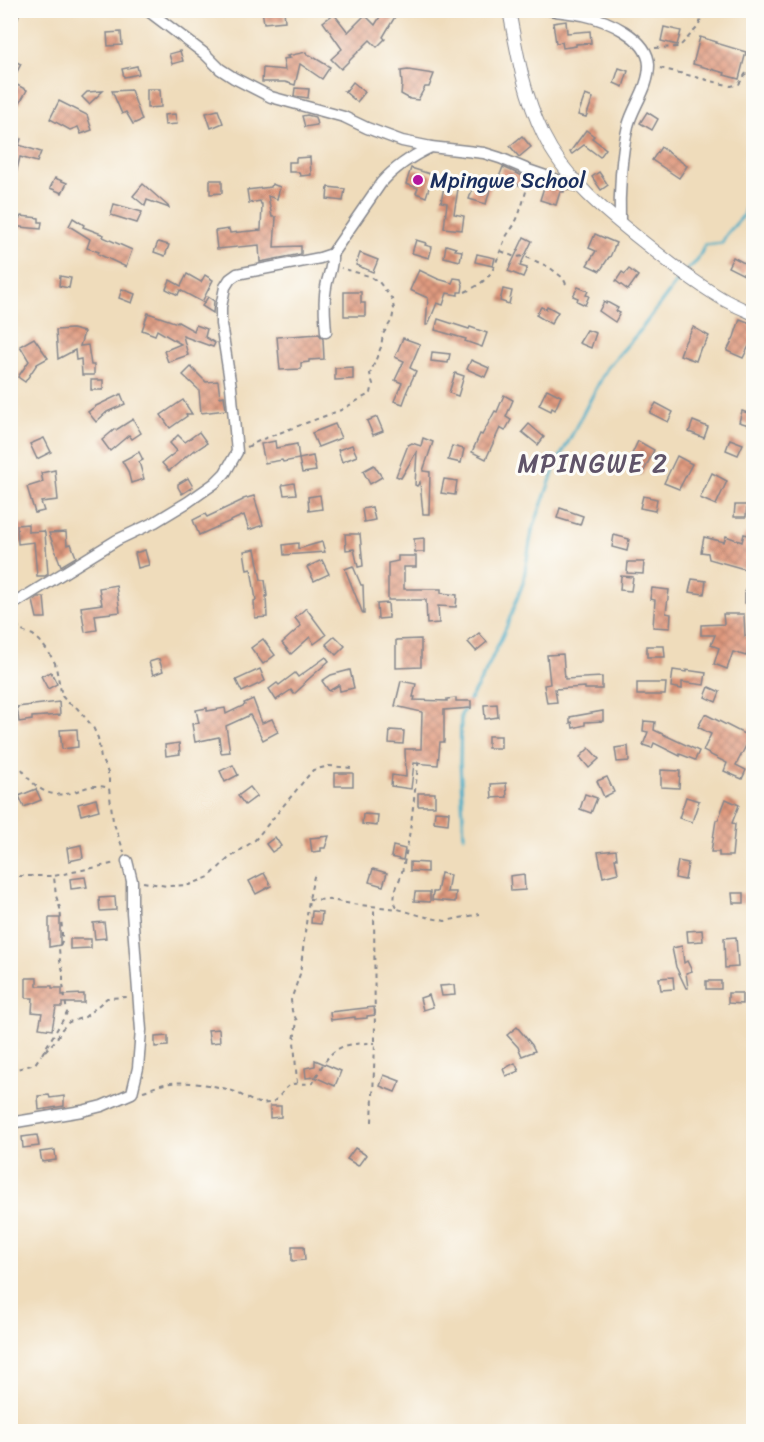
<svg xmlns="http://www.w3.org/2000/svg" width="764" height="1442" font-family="Sriracha,sans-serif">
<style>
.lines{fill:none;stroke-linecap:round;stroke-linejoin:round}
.stream{stroke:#46acc6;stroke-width:3}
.building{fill:url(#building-cross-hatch)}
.minor-casing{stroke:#85868c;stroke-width:13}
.tertiary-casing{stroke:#85868c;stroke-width:14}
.path{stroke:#85868c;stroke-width:2;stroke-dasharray:4.5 4.5;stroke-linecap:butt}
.minor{stroke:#fff;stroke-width:10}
.tertiary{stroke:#fff;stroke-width:12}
.poi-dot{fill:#b5179e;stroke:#fdfcf7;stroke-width:2}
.labels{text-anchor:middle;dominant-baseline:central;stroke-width:6;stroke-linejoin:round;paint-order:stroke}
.poi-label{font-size:22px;fill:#1b2f5e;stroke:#fdfcf7;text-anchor:start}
.quarter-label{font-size:26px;letter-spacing:1.5px;fill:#605469;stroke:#fdfcf7}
</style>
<defs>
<pattern id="building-cross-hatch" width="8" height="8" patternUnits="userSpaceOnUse" patternTransform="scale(1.5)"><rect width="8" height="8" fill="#e09a7e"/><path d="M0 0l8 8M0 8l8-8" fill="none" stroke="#b57e6a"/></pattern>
</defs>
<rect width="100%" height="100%" fill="#fdfcf7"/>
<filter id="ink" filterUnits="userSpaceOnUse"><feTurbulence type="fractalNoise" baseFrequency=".0167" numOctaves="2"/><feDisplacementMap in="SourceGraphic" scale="12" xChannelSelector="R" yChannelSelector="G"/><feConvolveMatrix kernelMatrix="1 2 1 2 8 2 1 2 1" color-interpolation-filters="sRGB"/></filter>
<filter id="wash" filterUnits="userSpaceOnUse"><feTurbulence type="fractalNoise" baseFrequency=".008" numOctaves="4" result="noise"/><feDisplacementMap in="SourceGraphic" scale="24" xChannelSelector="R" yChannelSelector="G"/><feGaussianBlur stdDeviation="1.35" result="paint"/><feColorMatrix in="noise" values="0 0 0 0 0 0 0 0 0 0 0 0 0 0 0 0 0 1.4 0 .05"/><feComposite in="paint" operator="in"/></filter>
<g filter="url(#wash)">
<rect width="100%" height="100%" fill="#efdcbb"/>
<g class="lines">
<g class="stream">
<path d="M687,270L697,261L705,245L722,243L727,234L743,216L748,199L754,190"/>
<path d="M464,836L460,762L461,715L485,673L506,628L523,583L532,531L556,465L607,368L639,332L682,275"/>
</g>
</g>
<g id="blocks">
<g class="building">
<path d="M10,10H20L13,36H10Z"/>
<path d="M262,10H284L285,21L264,23Z"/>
<path d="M384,10H388L396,15L383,37L385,39L377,47L370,40L341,69L331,59L342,49L323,22L334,14L348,32L365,15L375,25Z"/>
<path d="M566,21L567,33L590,31L591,43L576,44V46L563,48L562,42L556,43L553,23Z"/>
<path d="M664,27L681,31L677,45L661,41Z"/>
<path d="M121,32L122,45L108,46L107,33Z"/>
<path d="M700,37L717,42L716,43L746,52L739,79L724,75L725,73L693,64Z"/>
<path d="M180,51L183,61L172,64L169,54Z"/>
<path d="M306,52L307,55H310L330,67L322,79L300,64L295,85L285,82H262L263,68L285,70L283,59L290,58L287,56Z"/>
<path d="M10,59L21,64L10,85Z"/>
<path d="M137,66L139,74L124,77L122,69Z"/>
<path d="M619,68L628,71L623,87L614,83Z"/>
<path d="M408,70L434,74L429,87H425L418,100L410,99L401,94L402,85L401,71Z"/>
<path d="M353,82L365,92L357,102L344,91H346Z"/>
<path d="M17,85L27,90L19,104L10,99V96Z"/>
<path d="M295,88L309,89L308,98L294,96Z"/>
<path d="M147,89H160L161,107L147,108Z"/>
<path d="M131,90L142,120L133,124L126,112L122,114L112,91Z"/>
<path d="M103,91L89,104L82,97L87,92Z"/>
<path d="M585,95L593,98L586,117L578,115Z"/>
<path d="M59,101L87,115L92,130L81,134L78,127L70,130L50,119Z"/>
<path d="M218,110L223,123L211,128L206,113Z"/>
<path d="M647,112L658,119L652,130L640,123Z"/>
<path d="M175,114L177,124L165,125L164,115Z"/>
<path d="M307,115L315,117L317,125L305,127L302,116Z"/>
<path d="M586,130L594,136L592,138L606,149L600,157L584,145L572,154L570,152Z"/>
<path d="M10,135L21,139L19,145L41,152L37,162L20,157L14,182L10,181Z"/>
<path d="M522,136L531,147L519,157L510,146Z"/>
<path d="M661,147L687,166L679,178L652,160Z"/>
<path d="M310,157L311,175L300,176L299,172H289V162H296V158Z"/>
<path d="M503,167L527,178L524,187L499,177Z"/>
<path d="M411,168L433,175L426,197L416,193L418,188L406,184Z"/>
<path d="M599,172L608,185L601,190L592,177Z"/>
<path d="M55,178L67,183L62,193L50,188Z"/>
<path d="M210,180H222V193L210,194Z"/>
<path d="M475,181L491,186L486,204L469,199Z"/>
<path d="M143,184L169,207V208L147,200L145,206L133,196Z"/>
<path d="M272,184L280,187L277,199L268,196L272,217H276L274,247L301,246V254L260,262L259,245L217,249L215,231L229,229L230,233L261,230L262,204H261L260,201L249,203L247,190L271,187Z"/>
<path d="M545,184L564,190V192H560L556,205L540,200Z"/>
<path d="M328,187L345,189L343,201L327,199Z"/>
<path d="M444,187L458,189L454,214L464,216L462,230L444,228L447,203L441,202Z"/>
<path d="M114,204L142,212L137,223L111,215Z"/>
<path d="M10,216L20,218L21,216L39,218V222H42L41,229L10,226Z"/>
<path d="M73,218L84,225L83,227L104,235L103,237L132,250L126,267L98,254L99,252L87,248L90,239L69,226Z"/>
<path d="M595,234L616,243L610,257H609L600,271L587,265L596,251L589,248Z"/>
<path d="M524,237L532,241L520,266L527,268L523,277L508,271Z"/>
<path d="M416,240L426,243L425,245L432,247L429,258L412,253Z"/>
<path d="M158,242L169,245L165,256L154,252Z"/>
<path d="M446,245L456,248L455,250L462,251L460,261L444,257Z"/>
<path d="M360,253L378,260L373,272L356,265Z"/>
<path d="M477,254L495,258L493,266L475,262Z"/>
<path d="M733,257L748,265L744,275L728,267Z"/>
<path d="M629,269L638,276L628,290L616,281L622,272L625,274Z"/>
<path d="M419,270L438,279L452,283L454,278L461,279L463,285L462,292H458V295L447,293L443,305L437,303L428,325H426L428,298L410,290Z"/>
<path d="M187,274L201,282L205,275L213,280L202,302L180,290L178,295L166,289L170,280L181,286Z"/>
<path d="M60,276L71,278L69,288L59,286Z"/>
<path d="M578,287L588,291L586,295L589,296L585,305L577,301L578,298L573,296Z"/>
<path d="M122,289L135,294L132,303L119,298Z"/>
<path d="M503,289L512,291L509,304L500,301Z"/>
<path d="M344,292H361V303H365V316H344Z"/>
<path d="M208,297L214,301L213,313L202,306Z"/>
<path d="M604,302L606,304L607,302L618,308L616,311L620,313L615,322L599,311Z"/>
<path d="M547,306L558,312L551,324L536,315L541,307L546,309Z"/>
<path d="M148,313L177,323L178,322L194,331L196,325L207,329L205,337L215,343L213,347L183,336L188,355L168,362L164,351L181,344L157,330L155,335L142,330Z"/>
<path d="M438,319L469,329L470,327L487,333L482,347L465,341L466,339L435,330Z"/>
<path d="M740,319L753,324V338L743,358L727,351L734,337Z"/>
<path d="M693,327L709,336L703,347H701L696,361L680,355L684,344Z"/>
<path d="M72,329L84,332L80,346L88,345L91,365H94V375H82L81,359L76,360L75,350L58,359L56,330Z"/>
<path d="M587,330L596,333L591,348L579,343Z"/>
<path d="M319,334L323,339L324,359L309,360V362L301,363V369L280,370L277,337Z"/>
<path d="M34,338L48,358L37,364L25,382L18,377L29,361L20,346Z"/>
<path d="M403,338L420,344L410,368L416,371L406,393H407L403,404L394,401L402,383L395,380L404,361L395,357Z"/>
<path d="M432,352L450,354L448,363L431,361Z"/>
<path d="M471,360L489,368L485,377L467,369Z"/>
<path d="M191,367L206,382L218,381L220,397L224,396L226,410L201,413L199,390L183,375Z"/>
<path d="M353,367V379L335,380V368Z"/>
<path d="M455,373L464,376L458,396L449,393Z"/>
<rect x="91" y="380" width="12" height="10"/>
<path d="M547,389L561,396L555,410L552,408L551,411L539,405Z"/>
<path d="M121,394L125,404L107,412L96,422L88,412L96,406Z"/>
<path d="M504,395L513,400L506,417L511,420L505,431L500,428L486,459L472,452L480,434L482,435L495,411L497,412Z"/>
<path d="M183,400L192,414H186L187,416L170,428L161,415Z"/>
<path d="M656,403L673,412L668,422L650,413Z"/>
<path d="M742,411L753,415L752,426L739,422Z"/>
<path d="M377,417L383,431L373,435L367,421Z"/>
<path d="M133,419L141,433L132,439L129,435L110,451L102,440L115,429L116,430Z"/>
<path d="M693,421L708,427L704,438L689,432Z"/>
<path d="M335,424L341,438L318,447L312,433Z"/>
<path d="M529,424L544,437L538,445L522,432Z"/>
<path d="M199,432L207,443L195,451L194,450L169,471L162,463L177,451L170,443L178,435L185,442Z"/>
<path d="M44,438L51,452L37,459L30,444Z"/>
<path d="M423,438L433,442L423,471L430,472L429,514H423L420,482L417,486L415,485L417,451L401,478L396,476L408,445L412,443L421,446Z"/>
<path d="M730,439L743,444L738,455L726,450Z"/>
<path d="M275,441L276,448L297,444L299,459L283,462L282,460L265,463L261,444Z"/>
<path d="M638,441L654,450L642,475L626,467Z"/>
<path d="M352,445L357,456L342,462L338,450Z"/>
<path d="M452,446L464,449L461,463L448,460Z"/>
<path d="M139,452L143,460L139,462L144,479L131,483L128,471L122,461Z"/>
<path d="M313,456L316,471L302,473L299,459Z"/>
<path d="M677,456L692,464L679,489L664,483Z"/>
<path d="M374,465L382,477L370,484L363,471Z"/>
<path d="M55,470L58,500L41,502L44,511L35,513L27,487L43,482L41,473Z"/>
<path d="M712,473L727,481L716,505L700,498Z"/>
<path d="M188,478L193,487L182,494L178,487V484Z"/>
<path d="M444,479L457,481L455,495L441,493Z"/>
<path d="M294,483L296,494L284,495L282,485Z"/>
<path d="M320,495L322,509L309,511L308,497Z"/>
<path d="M254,496L263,525L249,530L244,515L199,535L193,520L205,514L207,517L243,500V499Z"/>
<path d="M643,496L657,499L655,511L640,508Z"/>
<path d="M735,505H747L746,517H734Z"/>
<path d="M372,507L375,520L364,522L362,509Z"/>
<path d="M560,508L583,516L580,525L557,518Z"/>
<path d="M28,524V532L44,531L45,533L48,574L45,576H37L34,542L18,544L17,525Z"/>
<path d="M66,532L67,545L71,544L76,557L61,566L49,533Z"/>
<path d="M345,534H360L363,566L358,567L354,549L346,550Z"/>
<path d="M744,534L753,536V547L748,570L709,559L708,553L701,552L704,537L724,542L726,536L742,542Z"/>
<path d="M614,535L629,539L627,551L612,547Z"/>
<path d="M424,538V552H415L414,539Z"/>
<path d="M322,542L325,552L284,555L283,545L298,543V549Z"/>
<path d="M255,549L261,580H265L267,596H266L267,617L255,618L254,601L256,600L251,569L247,570L244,551Z"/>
<path d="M145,550L149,565L138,568L135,553Z"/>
<path d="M398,556H416V567H404V589H441V593L457,595L456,607L438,606L439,623L427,624L426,600H388V563L398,561Z"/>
<path d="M322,560L329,574L314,581L307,567Z"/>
<path d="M628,562H644L643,574L627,573Z"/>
<path d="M353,566L361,585H363L364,614H363L345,569Z"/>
<path d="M621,576L633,577L631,591L620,590Z"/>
<path d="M692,579L706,581L704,594L689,592Z"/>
<path d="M116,585L120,612L95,615L97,630L85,632L81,607L102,604L99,588Z"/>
<path d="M652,588L669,590L666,613L671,614L670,628L653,627L655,600L650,599Z"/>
<path d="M753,588V603H745V589Z"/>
<path d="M38,597H44L46,618H37L33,601Z"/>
<path d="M388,603L389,618L378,619L377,604Z"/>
<path d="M306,608L326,635L314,644L310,637L291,654L282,643L301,626L295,618Z"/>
<path d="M723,614H744L745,636L752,638L746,656L733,652L727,669L714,664L719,648L711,645L715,635H701V625L724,624Z"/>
<path d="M479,633L487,642L476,651L468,642Z"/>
<path d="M335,636L345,646L336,655L326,644Z"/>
<path d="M263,639L275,655L263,664L251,648Z"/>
<path d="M421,639V667L396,668V640Z"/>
<path d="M647,646H664L665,657H647Z"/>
<path d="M563,654L565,679L602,677V689H585V687L555,689L557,702L547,703L544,685L550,684L547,655Z"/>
<path d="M326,657L329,661L303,684L304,685L294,694L291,690L276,700L269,689L277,683L279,685L295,673L298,677Z"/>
<path d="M159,659L163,671L153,675L149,662Z"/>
<path d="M260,669L265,681L242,692L236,680Z"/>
<path d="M350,670L354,688L340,691L339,685L329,691L322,681L331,675Z"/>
<path d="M673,670L686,672V670L706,673L704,685L682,682V689L671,687Z"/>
<path d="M51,672L57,684L48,689L41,676Z"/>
<path d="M401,681L416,684L413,697H415L414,700L447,701V699L456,698V701H471V708L444,710V742H440L438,765L414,763L411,789L391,786L392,775L406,777L405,749H421L422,712L395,706Z"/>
<path d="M637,683H666L665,695H637Z"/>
<path d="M709,687L720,692L716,702L705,697Z"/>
<path d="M253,699L262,723L272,719L278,732L263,740L250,715L226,726L230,752L221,753L219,737L195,742L192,724L199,723L196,710L207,708V711L225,708L226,714L245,705L244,703Z"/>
<path d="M59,702L60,715L32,717V720L19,722L17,707Z"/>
<path d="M497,704L498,717L485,719L484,705Z"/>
<path d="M603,711V721L585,722V725L573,728L572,722L570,723V717Z"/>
<path d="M705,714L744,734L746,728L753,730V738L752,743L748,742L736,765L746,770L742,779L724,771L727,763L703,751L711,734L698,727Z"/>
<path d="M644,721L655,722L654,730L699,751L695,760L680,754V756L654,743L652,748L643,745L648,732L643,731Z"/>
<path d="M77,729L78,747L62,749L60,730Z"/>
<path d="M390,730L404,731L403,744L389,743Z"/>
<rect x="488" y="736" width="13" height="12"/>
<path d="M179,743L180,754L166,756L165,745Z"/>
<path d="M628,746L629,761L617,762L615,748Z"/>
<path d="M589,748L599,759L589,768L580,757Z"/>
<path d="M233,765L238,775L225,782L220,771Z"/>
<path d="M661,770L680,771L679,788L661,787Z"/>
<rect x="335" y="773" width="18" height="13"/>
<path d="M607,777L614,792L604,797L597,781Z"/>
<path d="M506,783L507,797L492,798L491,784Z"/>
<path d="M250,787L257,796L245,805L238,796Z"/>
<path d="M36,789L41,800L24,807L19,796Z"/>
<rect x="418" y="793" width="17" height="13"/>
<path d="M585,794L597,798L591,813L580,809Z"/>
<path d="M686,797L699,801L692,822L679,818Z"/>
<path d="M96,799L99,810L81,815L78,804Z"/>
<path d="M726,799L739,805L732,823L735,824L732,856H719V852H711L716,820H718Z"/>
<path d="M435,811L449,812L448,824L434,822Z"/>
<path d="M363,814L378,815L377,826L362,824Z"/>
<path d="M329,836L325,848H321V851L312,852L310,838Z"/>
<path d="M275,837L281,846L272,852L266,844Z"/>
<path d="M81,845L83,858L69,861L67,848Z"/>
<path d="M393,846L405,849L403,860L391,857Z"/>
<path d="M616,850L617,859H615L618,873L603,877L598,852Z"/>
<path d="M678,861L688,863L685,880L675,878Z"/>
<path d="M410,862L427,863V872L410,871Z"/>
<path d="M373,869L387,873L383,886L369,882Z"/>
<path d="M264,873L271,886L256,894L249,881Z"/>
<path d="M441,873L450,875L447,892H456L455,902L432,900L433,892H437Z"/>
<path d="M524,874L525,890L511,891L510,876Z"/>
<path d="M85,877L87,887L71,889L70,879Z"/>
<path d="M415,892H430V902L414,901Z"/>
<path d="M732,893H744V903H733Z"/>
<path d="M115,897L116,910L100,911L99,898Z"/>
<path d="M312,911L322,912L321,924L311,923Z"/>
<path d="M49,918H60V945L49,947Z"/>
<path d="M104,922L106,938L95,939L93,923Z"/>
<path d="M702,930L703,941L688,942L687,931Z"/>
<path d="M736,937L738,967L725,968L724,938Z"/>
<path d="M70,939H91V948L70,949Z"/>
<path d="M682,946L684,963L687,961L692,971L686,973L688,988H686L676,967L672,948Z"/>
<path d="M673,977L674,989L661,990L659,978Z"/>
<path d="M26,978H37V986H52V988H62V995L84,994V1003H62V1007H56L52,1030L39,1028L42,1013L32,1012L33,998H26Z"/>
<rect x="706" y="981" width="15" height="8"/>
<path d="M454,985L455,995L442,996L440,986Z"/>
<path d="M728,993H742V1004L728,1003Z"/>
<path d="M429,995L433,1007L423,1010L420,998Z"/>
<path d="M374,1007L375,1015L367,1016V1018L355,1019V1017L331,1020L330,1012Z"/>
<path d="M517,1027L532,1045L535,1051L522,1056L518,1047L507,1035Z"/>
<path d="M219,1029L220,1042L210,1043L208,1030Z"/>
<path d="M168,1036V1046L155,1047V1037Z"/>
<path d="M315,1060L341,1071L335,1086L315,1077L306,1078L305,1068L315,1066Z"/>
<path d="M515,1063L519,1071L506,1076L503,1069Z"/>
<path d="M384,1075L400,1081L395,1092L380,1086Z"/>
<path d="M49,1095L50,1098L64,1096V1106L39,1110L38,1096Z"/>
<path d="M270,1106H281V1117L270,1118Z"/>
<path d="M37,1135L39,1146L23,1148L22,1137Z"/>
<path d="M355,1148L366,1155L358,1166L347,1159Z"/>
<path d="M55,1150L56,1160L42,1162L40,1152Z"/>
<path d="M292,1246H304L305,1260L292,1261Z"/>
</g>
</g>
</g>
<g filter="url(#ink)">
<use href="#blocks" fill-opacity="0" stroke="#85868c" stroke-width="1.5"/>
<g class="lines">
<defs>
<g id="minor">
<path d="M147,10L205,54L220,69L234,78L271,97L344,117L367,128L402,141L431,147L484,153L500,158L531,171L566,183L580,187"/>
<path d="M550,10C561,12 572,13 583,15C606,20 648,37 649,65C649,88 633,106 628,126C621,155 619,194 620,223"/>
<path d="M326,332C325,317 323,302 326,287C328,274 333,268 332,254"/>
<path d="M10,606L117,540L155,522L188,502L215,483L225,473L237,452L231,387L221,324V307L225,287L230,279L237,274L320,258L332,254L381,183C395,167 412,156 431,147"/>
<path d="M10,1123L82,1111L102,1106L132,1093L138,1068L141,1030L132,912V881L127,861"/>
</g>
<path id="tertiary" d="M509,10C517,53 524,95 543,134C565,180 607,213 646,244C670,263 694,282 721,298C731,304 743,309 754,314"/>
</defs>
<use href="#minor" class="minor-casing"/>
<use href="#tertiary" class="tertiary-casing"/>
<g class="path">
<path d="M655,48L679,47L698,27L705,10"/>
<path d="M660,68L731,86L739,84L754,61"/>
<path d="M501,251L515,257L524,256L549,267L563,278L566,284"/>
<path d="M465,292C497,277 493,266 506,237C508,233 511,230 514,225C521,212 525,195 529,180"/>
<path d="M247,447L263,439L341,410L371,393L373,384L370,374L381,347L383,334L392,320L394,309L392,299L379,282L369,276L341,268"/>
<path d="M10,618L22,631L33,635L40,641L49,653L55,663L62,696L67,702L77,708L93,727L98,738L101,759L106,768L109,776V787"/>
<path d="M22,769C33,787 49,799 71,793C87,788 91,783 109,788L113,821L124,852"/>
<path d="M10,876H54L116,863"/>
<path d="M143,882L167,886L189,885L209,877L228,859L255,840L313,770L329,766L352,768"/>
<path d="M309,899L330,900L352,904L398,909L422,916L445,921L480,914"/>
<path d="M397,907C390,896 399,884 402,872C411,835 414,796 419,758"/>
<path d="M45,1051L56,1040L62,1029L69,1022L85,1017L107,998L128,997"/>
<path d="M42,1054L67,1013L63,984V971L60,961L59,948L62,941V929L60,908L56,896L54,877"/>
<path d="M10,1071L35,1064L41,1055"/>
<path d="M297,1083L294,1041L297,1021L292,1011L291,1000L300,974L309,899L315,872"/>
<path d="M143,1091C151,1089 158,1085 165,1084C183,1080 213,1085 230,1090C243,1094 254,1106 269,1103C279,1101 282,1090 290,1085C295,1082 306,1085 313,1083C330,1049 336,1043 375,1043"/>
<path d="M372,1122L375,1043L374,907"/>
</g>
<use href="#minor" class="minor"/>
<use href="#tertiary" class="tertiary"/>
</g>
</g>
<circle class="poi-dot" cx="418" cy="180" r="6"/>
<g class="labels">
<g class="poi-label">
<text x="430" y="180">Mpingwe School</text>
</g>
<g class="quarter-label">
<text x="593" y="463">MPINGWE 2</text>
</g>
</g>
<rect width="764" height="1442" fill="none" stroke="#fdfcf7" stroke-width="36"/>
</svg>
